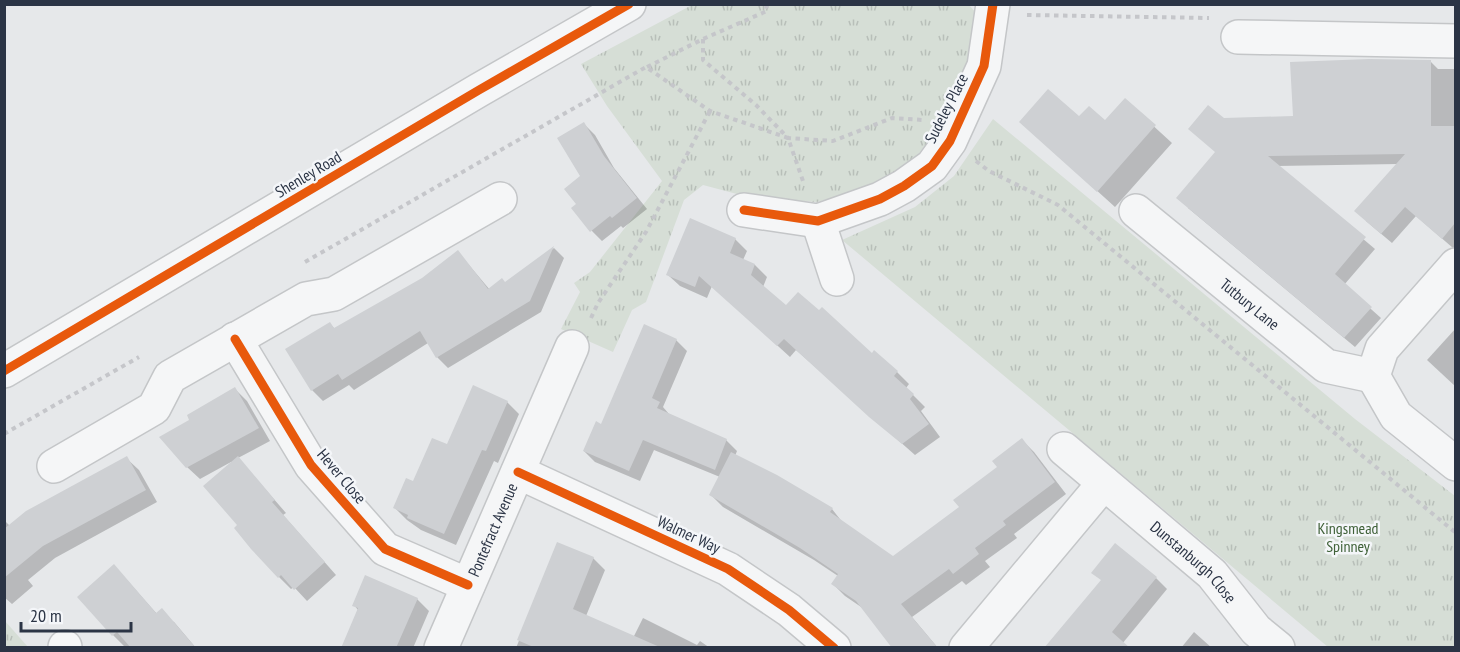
<svg xmlns="http://www.w3.org/2000/svg" width="1460" height="652" font-family="'PT Sans Narrow',sans-serif">
<style>
.grass{fill:url(#grass-tufts)}
.shadow{fill:#0003}
.building{fill:#ced0d3}
.lines{fill:none;stroke-linecap:round;stroke-linejoin:round}
.minor-casing{stroke:#c4c6c8;stroke-width:36}
.path{stroke:#c5c6ca;stroke-width:4;stroke-dasharray:4.5 4.5;stroke-linecap:butt}
.minor{stroke:#f5f6f7;stroke-width:33}
.cycleway-casing{stroke:#f4f6f9;stroke-width:13}
.cycleway{stroke:#e8590c;stroke-width:9}
.labels{text-anchor:middle;dominant-baseline:central;stroke-width:5;stroke-linejoin:round;paint-order:stroke}
.street-label{font-size:16px;fill:#2b3445;stroke:#f4f6f9}
.park-label{font-size:16px;fill:#3f6138;stroke:#f4f6f9}
</style>
<defs>
<pattern id="grass-tufts" width="24" height="20" patternUnits="userSpaceOnUse" patternTransform="scale(1.5)"><rect width="24" height="20" fill="#d6ded6"/><path d="M3 7l-1-3M5 7V3M7 7l1-3M15 17l-1-3M17 17v-4M19 17l1-3" fill="none" stroke="#b8bfb9"/></pattern>
</defs>
<rect width="100%" height="100%" fill="#e6e8ea"/>
<g class="grass">
<path d="M692,5H969L977,14L970,65L950,115L917,156L872,187L817,202L752,198L703,185L684,200L646,302L632,310L613,352L561,329L580,292L574,283L590,272L662,181L607,106L581,64Z"/>
<path d="M993,119L1355,419L1455,496V647H1328L842,240L915,207L954,176Z"/>
<path d="M4,621H5L28,647H5Z"/>
</g>
<g class="shadow">
<path d="M1431,62L1438,69H1456V245L1453,248L1416,216L1392,243L1366,221L1398,164L1277,166L1375,249L1344,285L1381,318L1355,347L1188,208L1217,153L1223,119L1294,117Z"/>
<path d="M1125,100L1172,143L1115,207L1021,122L1079,119L1106,122Z"/>
<path d="M584,124L595,135L614,168L647,209L623,228L621,226L602,241L592,231L578,204L582,176Z"/>
<path d="M735,239L747,251L743,260L755,265L767,277L763,287L786,307L872,355L874,352L897,372L909,384L906,388L925,407L921,411L940,437L915,455L796,350L790,357L712,286L707,298L680,286L668,275Z"/>
<path d="M554,248L564,258L541,312L448,368L437,357L428,343L354,390L349,385L323,401L312,390L330,324L335,329L423,279L458,252L490,290L506,284Z"/>
<path d="M1456,328V387L1427,360Z"/>
<path d="M676,340L687,351L663,407L669,414L726,440L737,451L735,456L832,509L843,523L893,558L961,508L1022,440L1034,452L1066,494L1014,534L1017,538L985,561L990,567L966,585L962,581L912,617L938,648H895L864,609L845,596L833,584L838,576L814,560L723,507L711,495L720,477L654,450L640,481L595,462L584,451L602,426Z"/>
<path d="M235,389L247,401L270,441L238,458L286,513L283,515L336,575L307,601L294,587L291,589L279,577L236,528L239,525L231,462L200,479L187,467L191,420Z"/>
<path d="M507,402L519,414L498,463L494,461L456,545L421,530L407,520L395,508L414,483L447,446Z"/>
<path d="M126,458L139,470L157,502L55,558L28,580L33,586L12,604L4,597V523L6,522L10,526Z"/>
<path d="M558,544L593,558L605,570L586,616L632,640L643,618L697,645L700,641L710,648H516Z"/>
<path d="M1156,578L1167,589L1122,644L1045,648Z"/>
<path d="M126,579L157,614L174,622L196,648L125,647L113,635Z"/>
<path d="M417,599L429,611L413,648H343L358,610L354,605Z"/>
<path d="M1194,632L1212,648H1181Z"/>
</g>
<g class="building">
<path d="M1369,59L1431,60V126H1454L1455,223L1442,239L1405,207L1381,234L1354,211L1405,154L1268,156L1366,237L1335,274L1372,307L1344,338L1176,198L1215,152L1188,129L1208,105L1224,118L1293,116L1290,62Z"/>
<path d="M1048,89L1079,116L1089,106L1105,120L1125,98L1156,125L1097,192L1019,122Z"/>
<path d="M584,122L604,156L637,198L612,218L610,216L590,232L571,208L576,204L564,189L580,176L557,138Z"/>
<path d="M690,218L736,238L730,253L755,264L751,275L786,305L798,292L819,310L822,307L872,353L874,350L898,371L894,376L914,394L910,399L929,424L902,444L869,417L784,339L777,346L699,276L695,287L666,275Z"/>
<path d="M554,246L530,301L436,358L420,331L342,380L338,374L311,391L285,349L330,322L334,328L422,278L458,250L488,289L502,278L505,282Z"/>
<path d="M644,324L677,339L652,398L660,402L657,408L727,439L715,470L643,440L629,471L583,451L596,421L601,424Z"/>
<path d="M473,385L508,401L486,451L482,450L444,534L407,518L408,515L393,508L406,478L413,481L432,438L447,444Z"/>
<path d="M235,387L259,428L186,468L159,437L189,420L187,415Z"/>
<path d="M1022,438L1055,482L1003,521L1006,525L975,548L979,554L953,574L949,569L901,604L938,648H892L856,601L831,584L838,574L800,548L709,495L731,452L777,475L833,508L830,512L893,556L959,507L953,500L997,467L992,461Z"/>
<path d="M127,456L146,490L43,546L4,578V529L26,511Z"/>
<path d="M238,456L275,500L272,502L325,562L294,590L281,575L278,578L251,549L234,528L237,525L203,486Z"/>
<path d="M557,542L594,557L573,609L662,648H536L517,640Z"/>
<path d="M1115,543L1157,577L1112,632L1130,648H1044L1101,580L1091,573Z"/>
<path d="M114,564L156,613L162,608L196,648H131L117,632L112,636L77,597Z"/>
<path d="M365,575L418,598L396,648H341L358,608L352,606Z"/>
</g>
<g class="lines">
<defs>
<g id="minor">
<path d="M1238,37L1456,41"/>
<path d="M744,210L818,221L880,199L904,186L932,166L950,141L984,66L993,4"/>
<path id="s1" d="M1136,211L1326,366L1373,376"/>
<path d="M818,221L837,279"/>
<path d="M1456,265L1382,349L1373,376L1396,416L1456,464"/>
<path d="M235,339L311,465L385,549L468,585"/>
<path d="M4,371L479,90L629,4"/>
<path id="s2" d="M1064,449L1212,574L1256,630L1278,648"/>
<path d="M54,466L154,408L170,377L306,299L334,294L500,199"/>
<path d="M518,472L728,569L789,610L834,648"/>
<path d="M65,647V648"/>
<path id="s3" d="M441,648L572,347"/>
<path d="M966,648L1104,483"/>
</g>
</defs>
<use href="#minor" class="minor-casing"/>
<g class="path">
<path d="M1027,15L1209,18"/>
<path d="M703,39V60L756,105L788,138L833,141L892,118L923,120"/>
<path d="M647,67L703,39L767,11L766,4"/>
<path d="M976,161L989,171L1058,205L1456,533"/>
<path d="M305,262L646,67L710,111L788,138L804,184"/>
<path d="M591,318L598,303L646,232L710,111"/>
<path d="M4,434L139,357"/>
</g>
<use href="#minor" class="minor"/>
<defs>
<g id="cycleway">
<path d="M744,210L818,221L880,199L904,186L932,166L950,141L984,66L993,4"/>
<path d="M235,339L311,465L385,549L468,585"/>
<path d="M4,371L479,90L629,4"/>
<path d="M518,472L728,569L789,610L834,648"/>
</g>
</defs>
<use href="#cycleway" class="cycleway-casing"/>
<use href="#cycleway" class="cycleway"/>
</g>
<g class="labels">
<g class="street-label">
<text transform="translate(946 108) rotate(-63)">Sudeley Place</text>
<text transform="translate(308 174) rotate(-31)">Shenley Road</text>
<text stroke="none"><textPath href="#s1" startOffset="147">Tutbury Lane</textPath></text>
<text transform="translate(342 476) rotate(50)">Hever Close</text>
<text stroke="none"><textPath href="#s3" startOffset="129">Pontefract Avenue</textPath></text>
<text transform="translate(689 534) rotate(25)">Walmer Way</text>
<text stroke="none"><textPath href="#s2" startOffset="172">Dunstanburgh Close</textPath></text>
</g>
<g class="park-label">
<text x="1348" y="528">Kingsmead<tspan x="1348" dy="18">Spinney</tspan></text>
</g>
</g>
<rect width="1460" height="652" fill="none" stroke="#2b3445" stroke-width="12"/>
<path d="M21 622v9h110v-9" fill="none" stroke="#2b3445" stroke-width="3"/>
<text x="30" y="622" font-size="18" fill="#2b3445" stroke="#f4f6f9" stroke-width="4.5" paint-order="stroke">20 m</text>
</svg>
